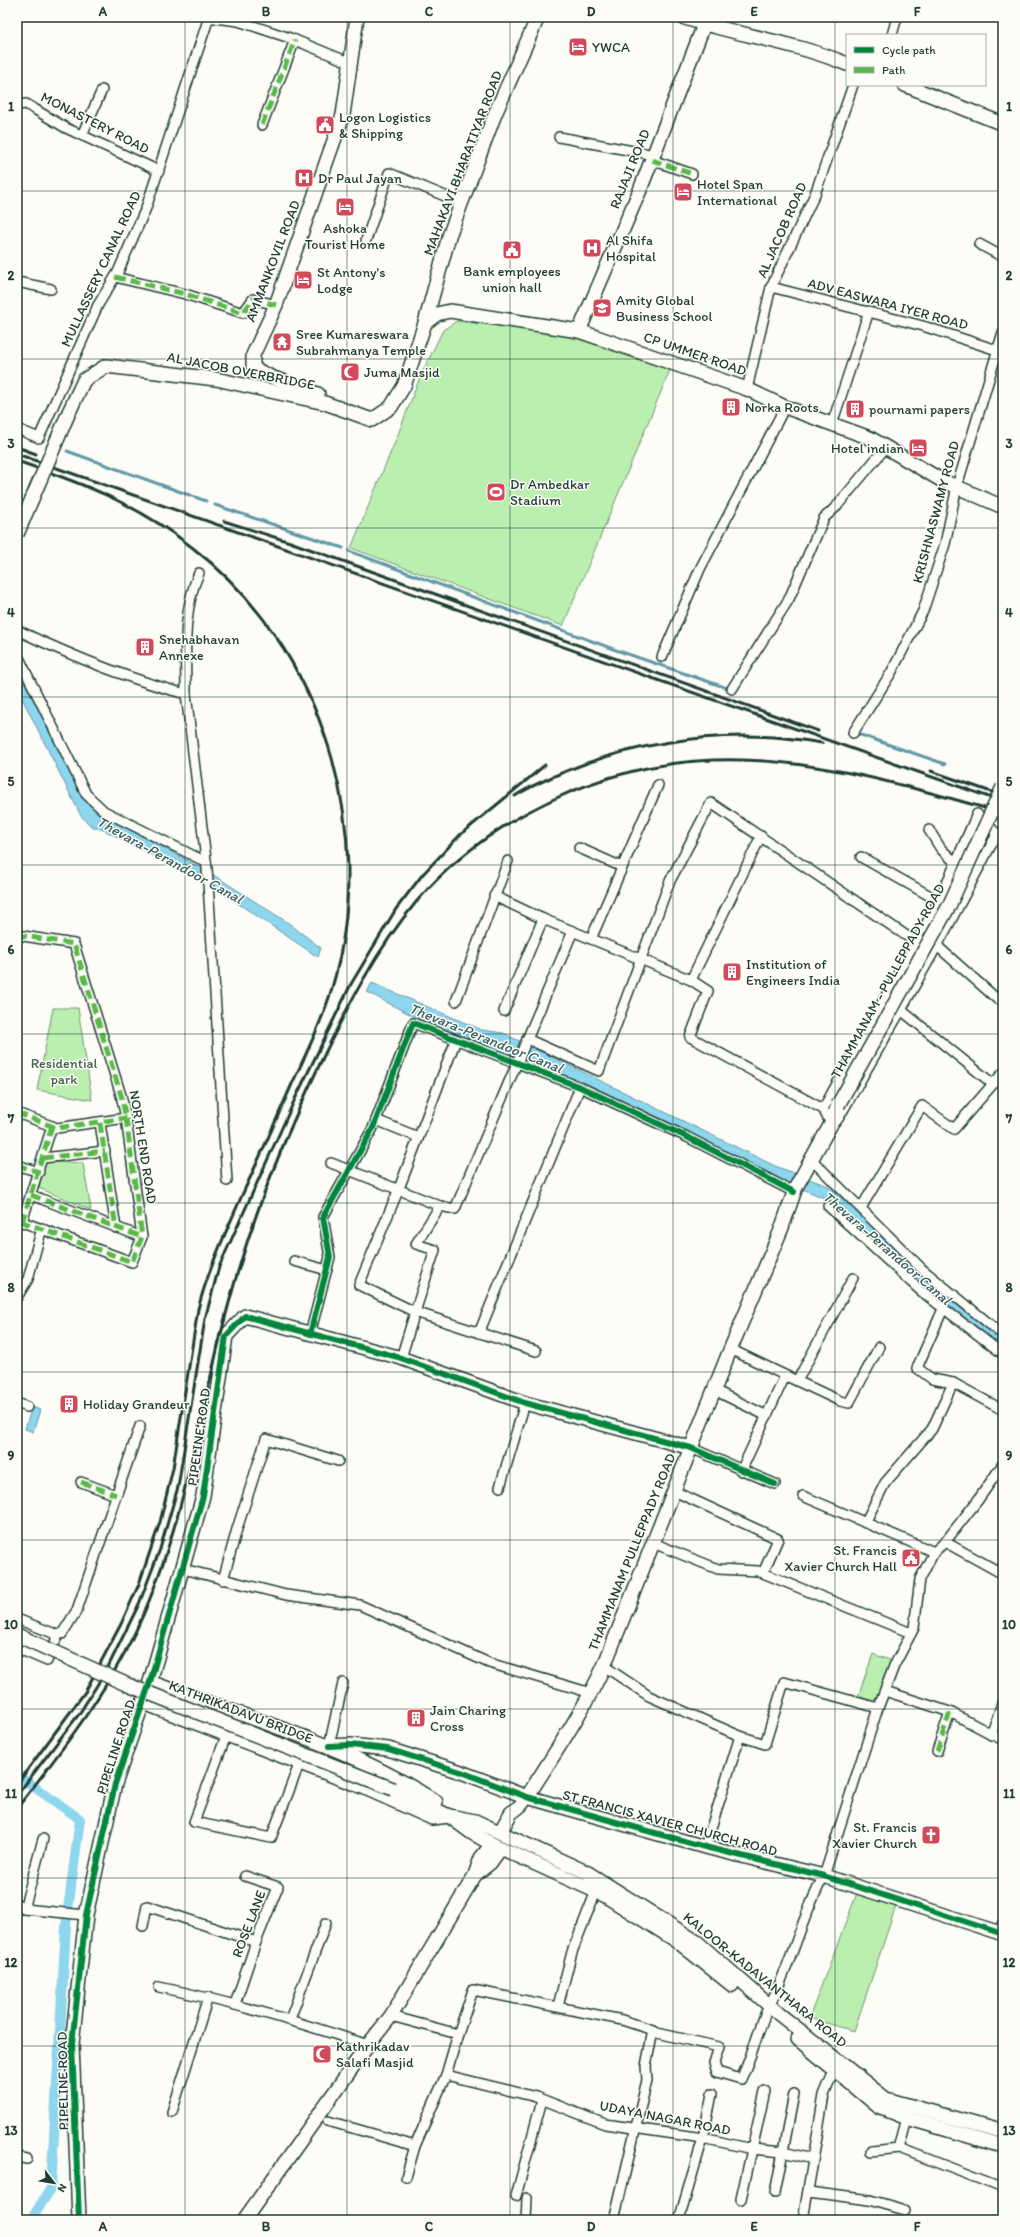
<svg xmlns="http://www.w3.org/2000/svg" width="1020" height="2237" font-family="Itim,sans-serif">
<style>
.green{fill:#baefb0;stroke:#6c9672}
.water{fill:#8dd6ee;stroke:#6199a4}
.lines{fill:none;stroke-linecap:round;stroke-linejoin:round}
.stream{stroke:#6199a4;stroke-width:3}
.canal{stroke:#8dd6ee;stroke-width:10}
.street-casing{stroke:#1f3d34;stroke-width:12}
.secondary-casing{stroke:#1f3d34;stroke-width:16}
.street{stroke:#fdfcf7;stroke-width:9}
.secondary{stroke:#fdfcf7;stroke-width:13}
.rail{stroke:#1f3d34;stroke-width:3}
.secondary-bridge-casing{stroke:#1f3d34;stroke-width:16;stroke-linecap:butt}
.secondary-bridge{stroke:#fdfcf7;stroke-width:13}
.quiet{stroke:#58b947;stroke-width:5;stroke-dasharray:10 5;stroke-linecap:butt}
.cycleway-casing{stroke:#fdfcf7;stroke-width:8}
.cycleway{stroke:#00873e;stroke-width:6}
.grid{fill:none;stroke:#1f3d34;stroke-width:1;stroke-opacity:0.55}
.labels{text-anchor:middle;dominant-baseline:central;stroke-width:3;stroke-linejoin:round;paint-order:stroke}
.poi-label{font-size:14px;fill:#1f3d34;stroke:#fdfcf7;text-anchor:start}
.street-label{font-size:14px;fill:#1f3d34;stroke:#fdfcf7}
.park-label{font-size:14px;fill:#3e614d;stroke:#fdfcf7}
.water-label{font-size:15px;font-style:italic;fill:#3a6362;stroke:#fdfcf7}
.neatline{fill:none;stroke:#1f3d34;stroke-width:1.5}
.grid-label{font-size:13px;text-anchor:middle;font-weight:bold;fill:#1f3d34}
</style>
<rect width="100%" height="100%" fill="#fdfcf7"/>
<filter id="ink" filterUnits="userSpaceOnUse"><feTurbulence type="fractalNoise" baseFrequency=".025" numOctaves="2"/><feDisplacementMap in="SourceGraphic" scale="8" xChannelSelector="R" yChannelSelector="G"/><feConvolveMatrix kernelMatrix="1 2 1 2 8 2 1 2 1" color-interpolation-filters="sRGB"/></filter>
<g filter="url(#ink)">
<g class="green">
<path d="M457,321L537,330L575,338L670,370L563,626L351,548L397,437L420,377L443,330Z"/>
<path d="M53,1008H78L92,1100L37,1090Z"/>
<path d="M45,1162L83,1163L91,1210L39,1188Z"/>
<path d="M873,1654L892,1661L877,1703L858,1696Z"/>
<path d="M857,1893L896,1906L854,2031L809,2018Z"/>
</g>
<g class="water">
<path d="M17,667L43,716L102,814L212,874L287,922L321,948L318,957L215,888L106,831L91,826L81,816L17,688Z"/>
<path d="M372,983L482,1030L503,1033L775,1166L828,1186L1003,1339V1350L914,1282L829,1200L774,1177L579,1082L415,1017L367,992Z"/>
<path d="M32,1407L40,1410L33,1432L25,1429Z"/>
</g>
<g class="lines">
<g class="stream">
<path d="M67,451L206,501"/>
<path d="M215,505L343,548"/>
<path d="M349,551L616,650L730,689"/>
<path d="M858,734L945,764"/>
</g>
<path class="canal" d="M17,1775L80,1819L66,1925L51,2188L31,2220"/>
<defs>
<g id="street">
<path d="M207,17L238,21L290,38L351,63"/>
<path d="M892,35L897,17"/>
<path d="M17,105L26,104L66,128L159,171"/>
<path d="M262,125L295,40"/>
<path d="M82,135L102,90"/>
<path d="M559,137L654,155"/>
<path d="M652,160L692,174"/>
<path d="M366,240L389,173L462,203"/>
<path d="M979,244L1003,257"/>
<path d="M115,277L185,294L243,313L253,299L276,305"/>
<path d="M17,282L51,289"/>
<path d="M771,287L923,326L1003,352"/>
<path d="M747,389L771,287L815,194L853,85"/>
<path d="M832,424L869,311"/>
<path d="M17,429L39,438L98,305L118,272L146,208L209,17"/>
<path d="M17,630C72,656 127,679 186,694L207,868L227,1181"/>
<path d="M17,654L86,794L104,811L206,862"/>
<path d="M662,657L700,569L785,407"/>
<path d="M732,689L789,599L824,518L836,507L886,447"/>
<path d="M186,694C186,655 182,610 199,573"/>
<path d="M853,733L891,673L923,611L945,544L957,486L1003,332"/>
<path d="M929,830L941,849L957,864"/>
<path d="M1003,840L977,814L939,901L823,1109L831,1124L838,1119L901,1010L993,1084L1003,1073"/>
<path d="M579,848L622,867"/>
<path d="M861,857L939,901"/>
<path d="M494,896L543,919L691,980L708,991L690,1037L823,1109"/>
<path d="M17,935L74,944L121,1095L126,1118L142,1237L132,1262L17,1220"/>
<path d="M591,939L658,785"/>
<path d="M936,945L997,999"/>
<path d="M691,980L761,836"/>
<path d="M456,1001L508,861"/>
<path d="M901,1010L948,926L997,834"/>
<path d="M504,1011L543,919"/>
<path d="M527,1039L599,1071L670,881L711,803L917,943"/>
<path d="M17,1113L57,1128L126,1118"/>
<path d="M376,1120L418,1137"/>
<path d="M100,1123L116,1228"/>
<path d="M43,1158L105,1151"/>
<path d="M811,1159L922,1269L1003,1335"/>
<path d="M331,1163L440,1206"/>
<path d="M17,1165L39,1172"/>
<path d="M31,1195L142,1237"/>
<path d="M828,1206L921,1291L1003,1354"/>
<path d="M861,1208L922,1106L954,1129L993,1084"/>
<path d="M22,1222L52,1126"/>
<path d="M294,1261L327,1270"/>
<path d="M17,1297L28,1279L42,1228"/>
<path d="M943,1309L917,1368L932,1379L953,1383"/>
<path d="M479,1333L580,1087"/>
<path d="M310,1334L330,1257L323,1217L373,1128L413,1023L580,1087L687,1137L794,1192"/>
<path d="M730,1349L797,1381L853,1278"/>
<path d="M536,1351L415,1312L435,1250L416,1244L440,1206L455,1209L573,931"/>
<path d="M401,1358L415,1312L359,1285L398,1191L456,1040"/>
<path d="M797,1381L840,1401L849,1403L879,1347"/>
<path d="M714,1390L767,1416"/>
<path d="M17,1403L27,1407"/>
<path d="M691,1448L775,1484"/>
<path d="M741,1471L785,1376"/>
<path d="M81,1482L116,1495"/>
<path d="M500,1487L525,1403"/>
<path d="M674,1491L778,1539L763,1573"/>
<path d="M803,1496L934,1552"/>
<path d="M865,1523L885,1483L932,1429L953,1383L1003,1410"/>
<path d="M945,1542L1003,1574"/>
<path d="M653,1543L718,1569L758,1571L911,1633"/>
<path d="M183,1569L286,1595L360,1605L489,1663L591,1693"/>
<path d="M223,1580L237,1529L266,1439L338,1461"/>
<path d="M17,1619L58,1635"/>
<path d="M17,1648L47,1661L58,1635L62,1634L77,1610L140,1426"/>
<path d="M604,1666L649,1696L740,1736"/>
<path d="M885,1691L950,1712L1003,1740"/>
<path d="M991,1735L1003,1701"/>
<path d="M226,1736L194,1822L271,1838L300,1762"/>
<path d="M329,1746L343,1683"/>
<path d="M937,1751L950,1712"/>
<path d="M705,1847L740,1736L765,1744L784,1682L878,1708"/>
<path d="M17,1904L24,1909L86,1915"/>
<path d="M24,1909L43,1839"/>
<path d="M143,1926L147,1906L256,1942"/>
<path d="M998,1933L1003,1923"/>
<path d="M159,1987C231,2002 299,2022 368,2045"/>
<path d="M235,2004L256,1942L278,1887L245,1876"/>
<path d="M558,2006L572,1952L596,1891"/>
<path d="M769,2006C792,1964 801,1917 824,1876L878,1708L894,1666L914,1628L920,1579L934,1552L945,1542L978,1500L1003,1464"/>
<path d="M391,2016L458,2034L446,2075L415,2146L406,2177"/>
<path d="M290,2019L326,1923"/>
<path d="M653,2032L719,2047L714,2063L717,2072L741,2079C751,2058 757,2035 766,2012"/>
<path d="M458,2034L473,1990L622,2020L653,2030L646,2066L647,2080L614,2220"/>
<path d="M446,2075L536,2097L605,2124L703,2138L752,2149L783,2152L813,2159"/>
<path d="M172,2112L208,1997"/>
<path d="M907,2118L899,2148L1003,2188"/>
<path d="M328,2121L415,2146"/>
<path d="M871,2151L899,2148"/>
<path d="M17,2157L27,2159"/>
<path d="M809,2192L870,2200L905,2210"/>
<path d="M775,2193L794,2094"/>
<path d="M516,2196L542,2100"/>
<path d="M741,2199L765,2091"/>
<path d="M526,2220L527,2198"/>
<path d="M679,2220L703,2138L712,2094"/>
<path d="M803,2220L824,2095L834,2071"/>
</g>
<g id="secondary">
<path d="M682,17C736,35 794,42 847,64"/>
<path d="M905,85L1003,124"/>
<path d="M425,323L449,236L495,114L538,17"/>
<path d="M579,331L640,190L707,17"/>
<path d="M318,394L271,377L253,368V355L276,305L343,115L357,17"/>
<path d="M69,412L84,380L106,366L216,379L325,403L372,420L391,407L404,386L425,323L437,314L450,311L579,331L747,389L785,407L870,438L941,480L1003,507"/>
<path d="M150,1682C247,1718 349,1745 436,1802"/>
<path d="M144,1703L365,1788L432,1818L449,1816L475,1821L588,1873L697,1942L779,2014L886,2099L1003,2132"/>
<path d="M329,1746L350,1745L388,1749L461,1772L527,1797L705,1847L824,1876L1003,1934"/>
<path d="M393,1789L449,1816L472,1833L492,1844L604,1895L677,1941L732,1985"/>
<path d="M500,1832L511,1813L520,1806L527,1797C554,1754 583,1712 604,1666L728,1355L781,1230L796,1187L831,1124L838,1105"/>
<path d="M476,1874L490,1863L501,1848"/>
<path d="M798,2039L879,2107L907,2118L1003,2146"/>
<path d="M79,2220L72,2044L86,1915L115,1784L150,1682L203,1496L226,1336L245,1316L398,1357L525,1403L691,1448"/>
<path d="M244,2220L368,2045L391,2016L475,1875L481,1858L492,1844"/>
</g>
</defs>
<use href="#street" class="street-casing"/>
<use href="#secondary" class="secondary-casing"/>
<use href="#street" class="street"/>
<use href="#secondary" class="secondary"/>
<g class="rail">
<path d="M17,447L36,454"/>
<path d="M17,454L1003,802"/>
<path d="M17,461C84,484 136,503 193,548C323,648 378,831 332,988C322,1021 307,1052 292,1084C276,1120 260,1157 243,1193C226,1232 209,1267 198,1309L173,1468L160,1522L139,1584L121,1624L85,1692L17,1784"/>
<path d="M224,521L290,542L818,731"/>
<path d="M931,771L1003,796"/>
<path d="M515,796C537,782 563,772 587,763C663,737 743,729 822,743"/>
<path d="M17,1795L79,1714L106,1671L139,1604L160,1549L178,1487L205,1319L219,1267L295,1099L351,984L396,909L423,874L460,835L545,765"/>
<path d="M17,1808C68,1743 118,1678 149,1601C189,1502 203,1394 232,1292C253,1216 283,1141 317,1070C345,1011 375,951 417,901C489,817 603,764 713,760C812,756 909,787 1003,813"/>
</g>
<defs>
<g id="secondary-bridge">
<path d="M17,534L69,412"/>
<path d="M838,1105L949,906L1003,787"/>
<path d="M17,1635L128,1685L393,1789"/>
</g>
</defs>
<use href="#secondary-bridge" class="secondary-bridge-casing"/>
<use href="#secondary-bridge" class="secondary-bridge"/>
<g class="quiet">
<path d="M262,125L295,40"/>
<path d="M652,160L692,174"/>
<path d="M115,277L185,294L243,313L253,299L276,305"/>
<path d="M17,935L74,944L121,1095L126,1118L142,1237L132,1262L17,1220"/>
<path d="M17,1113L57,1128L126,1118"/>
<path d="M100,1123L116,1228"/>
<path d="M43,1158L105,1151"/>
<path d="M17,1165L39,1172"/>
<path d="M31,1195L142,1237"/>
<path d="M22,1222L52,1126"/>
<path d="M81,1482L116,1495"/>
<path d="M937,1751L950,1712"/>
</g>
<defs>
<g id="cycleway">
<path d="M310,1334L330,1257L323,1217L373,1128L413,1023L580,1087L687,1137L794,1192"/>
<path d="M329,1746L350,1745L388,1749L461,1772L527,1797L705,1847L824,1876L1003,1934"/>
<path d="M79,2220L72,2044L86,1915L115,1784L150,1682L203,1496L226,1336L245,1316L398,1357L525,1403L691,1448L775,1484"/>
</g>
</defs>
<use href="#cycleway" class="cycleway-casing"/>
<use href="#cycleway" class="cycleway"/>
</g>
</g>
<path class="grid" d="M185,17V2220M347,17V2220M510,17V2220M673,17V2220M835,17V2220M17,191H1003M17,359H1003M17,528H1003M17,697H1003M17,865H1003M17,1034H1003M17,1203H1003M17,1372H1003M17,1540H1003M17,1709H1003M17,1878H1003M17,2046H1003"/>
<defs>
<symbol id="hotel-square" viewBox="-11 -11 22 22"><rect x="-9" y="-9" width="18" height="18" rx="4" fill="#d1495b" stroke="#fdfcf7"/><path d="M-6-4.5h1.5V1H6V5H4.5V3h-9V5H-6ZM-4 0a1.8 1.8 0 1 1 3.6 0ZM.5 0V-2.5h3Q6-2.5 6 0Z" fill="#fff"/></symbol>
<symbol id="civic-square" viewBox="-11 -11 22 22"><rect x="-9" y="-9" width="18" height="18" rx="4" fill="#d1495b" stroke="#fdfcf7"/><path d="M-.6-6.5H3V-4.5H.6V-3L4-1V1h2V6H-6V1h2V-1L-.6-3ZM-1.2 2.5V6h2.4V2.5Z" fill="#fff"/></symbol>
<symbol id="hospital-square" viewBox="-11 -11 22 22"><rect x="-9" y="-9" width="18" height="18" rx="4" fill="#d1495b" stroke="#fdfcf7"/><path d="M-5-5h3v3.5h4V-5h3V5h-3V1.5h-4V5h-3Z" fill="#fff"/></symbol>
<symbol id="university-square" viewBox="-11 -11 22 22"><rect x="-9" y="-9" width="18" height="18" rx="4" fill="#d1495b" stroke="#fdfcf7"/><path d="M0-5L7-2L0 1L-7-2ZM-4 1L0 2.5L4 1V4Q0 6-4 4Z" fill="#fff"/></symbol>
<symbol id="temple-square" viewBox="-11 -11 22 22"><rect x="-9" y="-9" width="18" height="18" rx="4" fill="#d1495b" stroke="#fdfcf7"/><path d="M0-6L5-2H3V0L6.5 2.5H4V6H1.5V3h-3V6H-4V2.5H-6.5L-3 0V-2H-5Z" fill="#fff"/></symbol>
<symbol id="mosque-square" viewBox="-11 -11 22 22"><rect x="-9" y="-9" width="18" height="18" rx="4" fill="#d1495b" stroke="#fdfcf7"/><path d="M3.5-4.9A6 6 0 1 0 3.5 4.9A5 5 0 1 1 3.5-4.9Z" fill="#fff"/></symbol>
<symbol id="building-square" viewBox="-11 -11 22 22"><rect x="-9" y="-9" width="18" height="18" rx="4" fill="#d1495b" stroke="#fdfcf7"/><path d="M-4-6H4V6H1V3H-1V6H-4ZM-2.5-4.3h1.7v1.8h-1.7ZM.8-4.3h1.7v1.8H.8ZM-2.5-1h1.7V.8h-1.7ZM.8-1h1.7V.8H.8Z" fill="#fff"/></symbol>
<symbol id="stadium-square" viewBox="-11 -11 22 22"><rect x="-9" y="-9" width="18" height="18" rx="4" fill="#d1495b" stroke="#fdfcf7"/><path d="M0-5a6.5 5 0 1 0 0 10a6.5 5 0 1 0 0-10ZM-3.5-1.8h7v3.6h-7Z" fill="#fff"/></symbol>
<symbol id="church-square" viewBox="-11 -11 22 22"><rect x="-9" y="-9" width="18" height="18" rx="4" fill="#d1495b" stroke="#fdfcf7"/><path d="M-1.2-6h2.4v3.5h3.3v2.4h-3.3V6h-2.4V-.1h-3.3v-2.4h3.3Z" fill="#fff"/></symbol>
</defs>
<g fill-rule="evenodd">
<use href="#hotel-square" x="567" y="36" width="22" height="22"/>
<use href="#civic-square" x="314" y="114" width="22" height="22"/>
<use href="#hospital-square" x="293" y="167" width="22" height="22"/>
<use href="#hotel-square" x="672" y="181" width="22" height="22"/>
<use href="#hotel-square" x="334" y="196" width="22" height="22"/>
<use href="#hospital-square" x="581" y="237" width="22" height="22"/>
<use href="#civic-square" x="501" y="239" width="22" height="22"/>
<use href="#hotel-square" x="292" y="269" width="22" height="22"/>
<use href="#university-square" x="591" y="297" width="22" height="22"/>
<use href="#temple-square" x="271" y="331" width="22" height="22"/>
<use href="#mosque-square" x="339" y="361" width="22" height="22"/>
<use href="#building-square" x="720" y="396" width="22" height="22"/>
<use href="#building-square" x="844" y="398" width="22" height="22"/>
<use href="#hotel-square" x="907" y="437" width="22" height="22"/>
<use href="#stadium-square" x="485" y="481" width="22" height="22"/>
<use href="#building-square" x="134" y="636" width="22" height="22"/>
<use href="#building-square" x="721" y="961" width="22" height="22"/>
<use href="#building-square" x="58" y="1393" width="22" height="22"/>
<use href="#civic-square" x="900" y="1547" width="22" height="22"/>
<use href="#building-square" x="405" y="1707" width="22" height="22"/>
<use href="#church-square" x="920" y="1824" width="22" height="22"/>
<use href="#mosque-square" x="311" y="2043" width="22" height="22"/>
</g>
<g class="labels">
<g class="poi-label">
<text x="592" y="47">YWCA</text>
<text x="339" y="117">Logon Logistics<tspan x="339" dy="16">&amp; Shipping</tspan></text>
<text x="318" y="178">Dr Paul Jayan</text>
<text x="697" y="184">Hotel Span<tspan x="697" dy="16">International</tspan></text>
<text x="345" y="228" text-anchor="middle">Ashoka<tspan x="345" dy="16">Tourist Home</tspan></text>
<text x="606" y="240">Al Shifa<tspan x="606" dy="16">Hospital</tspan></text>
<text x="512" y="271" text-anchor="middle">Bank employees<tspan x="512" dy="16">union hall</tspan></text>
<text x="317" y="272">St Antony's<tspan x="317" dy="16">Lodge</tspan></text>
<text x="616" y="300">Amity Global<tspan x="616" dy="16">Business School</tspan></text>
<text x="296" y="334">Sree Kumareswara<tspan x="296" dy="16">Subrahmanya Temple</tspan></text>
<text x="364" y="372">Juma Masjid</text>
<text x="745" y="407">Norka Roots</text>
<text x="869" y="409">pournami papers</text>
<text x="904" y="448" text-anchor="end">Hotel indian</text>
<text x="510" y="484">Dr Ambedkar<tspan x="510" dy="16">Stadium</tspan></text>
<text x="159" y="639">Snehabhavan<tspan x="159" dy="16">Annexe</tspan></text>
<text x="746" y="964">Institution of<tspan x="746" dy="16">Engineers India</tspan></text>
<text x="83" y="1404">Holiday Grandeur</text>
<text x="897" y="1550" text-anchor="end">St. Francis<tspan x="897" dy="16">Xavier Church Hall</tspan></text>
<text x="430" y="1710">Jain Charing<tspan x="430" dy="16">Cross</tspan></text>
<text x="917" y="1827" text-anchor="end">St. Francis<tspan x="917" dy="16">Xavier Church</tspan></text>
<text x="336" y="2046">Kathrikadav<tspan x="336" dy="16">Salafi Masjid</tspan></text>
</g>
<g class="street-label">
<text transform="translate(95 123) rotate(27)">MONASTERY ROAD</text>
<text transform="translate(463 163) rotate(-69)">MAHAKAVI BHARATIYAR ROAD</text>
<text transform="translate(630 169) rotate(-68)">RAJAJI ROAD</text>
<text transform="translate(782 230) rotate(-66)">AL JACOB ROAD</text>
<text transform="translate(273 261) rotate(-69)">AMMANKOVIL ROAD</text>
<text transform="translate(101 269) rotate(-65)">MULLASSERY CANAL ROAD</text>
<text transform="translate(888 304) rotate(15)">ADV EASWARA IYER ROAD</text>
<text transform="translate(695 354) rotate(19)">CP UMMER ROAD</text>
<text transform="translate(241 371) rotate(11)">AL JACOB OVERBRIDGE</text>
<text transform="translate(936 512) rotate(-75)">KRISHNASWAMY ROAD</text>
<text transform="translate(888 981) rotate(-61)">THAMMANAM - PULLEPPADY ROAD</text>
<text transform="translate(143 1147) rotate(81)">NORTH END ROAD</text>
<text transform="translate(199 1437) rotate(-82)">PIPELINE ROAD</text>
<text transform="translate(632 1552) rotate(-68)">THAMMANAM PULLEPPADY ROAD</text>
<text transform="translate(241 1712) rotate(21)">KATHRIKADAVU BRIDGE</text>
<text transform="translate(116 1747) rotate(-72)">PIPELINE ROAD</text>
<text transform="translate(670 1823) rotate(15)">ST FRANCIS XAVIER CHURCH ROAD</text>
<text transform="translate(249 1924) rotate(-69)">ROSE LANE</text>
<text transform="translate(765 1980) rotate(39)">KALOOR-KADAVANTHARA ROAD</text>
<text transform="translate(63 2081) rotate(-91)">PIPELINE ROAD</text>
<text transform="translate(665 2118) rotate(11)">UDAYA NAGAR ROAD</text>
</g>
<g class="park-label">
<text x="64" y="1063">Residential<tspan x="64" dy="16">park</tspan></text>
</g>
<g class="water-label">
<text transform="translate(170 860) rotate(29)">Thevara-Perandoor Canal</text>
<text transform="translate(486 1038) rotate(22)">Thevara-Perandoor Canal</text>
<text transform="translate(887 1248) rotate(41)">Thevara-Perandoor Canal</text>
</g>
</g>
<rect width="1020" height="2237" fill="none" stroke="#fdfcf7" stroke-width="44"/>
<rect x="846" y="34" width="140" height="52" fill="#fdfcf7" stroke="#a4b0a9"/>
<rect x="854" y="47" width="20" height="6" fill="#00873e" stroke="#a4b0a9"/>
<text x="882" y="54" font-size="12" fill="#1f3d34">Cycle path</text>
<rect x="854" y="67" width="20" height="6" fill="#58b947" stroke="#a4b0a9"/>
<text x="882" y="74" font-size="12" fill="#1f3d34">Path</text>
<g transform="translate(54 2183) rotate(121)" stroke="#fdfcf7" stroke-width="3" paint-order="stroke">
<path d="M0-3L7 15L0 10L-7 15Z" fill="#1f3d34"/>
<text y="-6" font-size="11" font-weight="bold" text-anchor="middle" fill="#1f3d34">N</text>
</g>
<rect x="22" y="22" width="976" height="2193" class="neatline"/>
<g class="grid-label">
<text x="103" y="16">A</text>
<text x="266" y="16">B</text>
<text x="429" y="16">C</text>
<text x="591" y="16">D</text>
<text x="754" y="16">E</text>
<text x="917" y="16">F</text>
<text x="11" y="111">1</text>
<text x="1009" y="111">1</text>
<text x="11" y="280">2</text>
<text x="1009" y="280">2</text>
<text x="11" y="448">3</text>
<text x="1009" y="448">3</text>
<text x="11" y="617">4</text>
<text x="1009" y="617">4</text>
<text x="11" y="786">5</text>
<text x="1009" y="786">5</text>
<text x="11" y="954">6</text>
<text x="1009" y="954">6</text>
<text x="11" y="1123">7</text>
<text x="1009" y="1123">7</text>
<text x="11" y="1292">8</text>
<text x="1009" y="1292">8</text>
<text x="11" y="1460">9</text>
<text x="1009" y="1460">9</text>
<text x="11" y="1629">10</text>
<text x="1009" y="1629">10</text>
<text x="11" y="1798">11</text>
<text x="1009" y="1798">11</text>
<text x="11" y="1967">12</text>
<text x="1009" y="1967">12</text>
<text x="11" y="2135">13</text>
<text x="1009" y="2135">13</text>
<text x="103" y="2231">A</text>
<text x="266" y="2231">B</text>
<text x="429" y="2231">C</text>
<text x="591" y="2231">D</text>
<text x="754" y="2231">E</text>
<text x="917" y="2231">F</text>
</g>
</svg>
